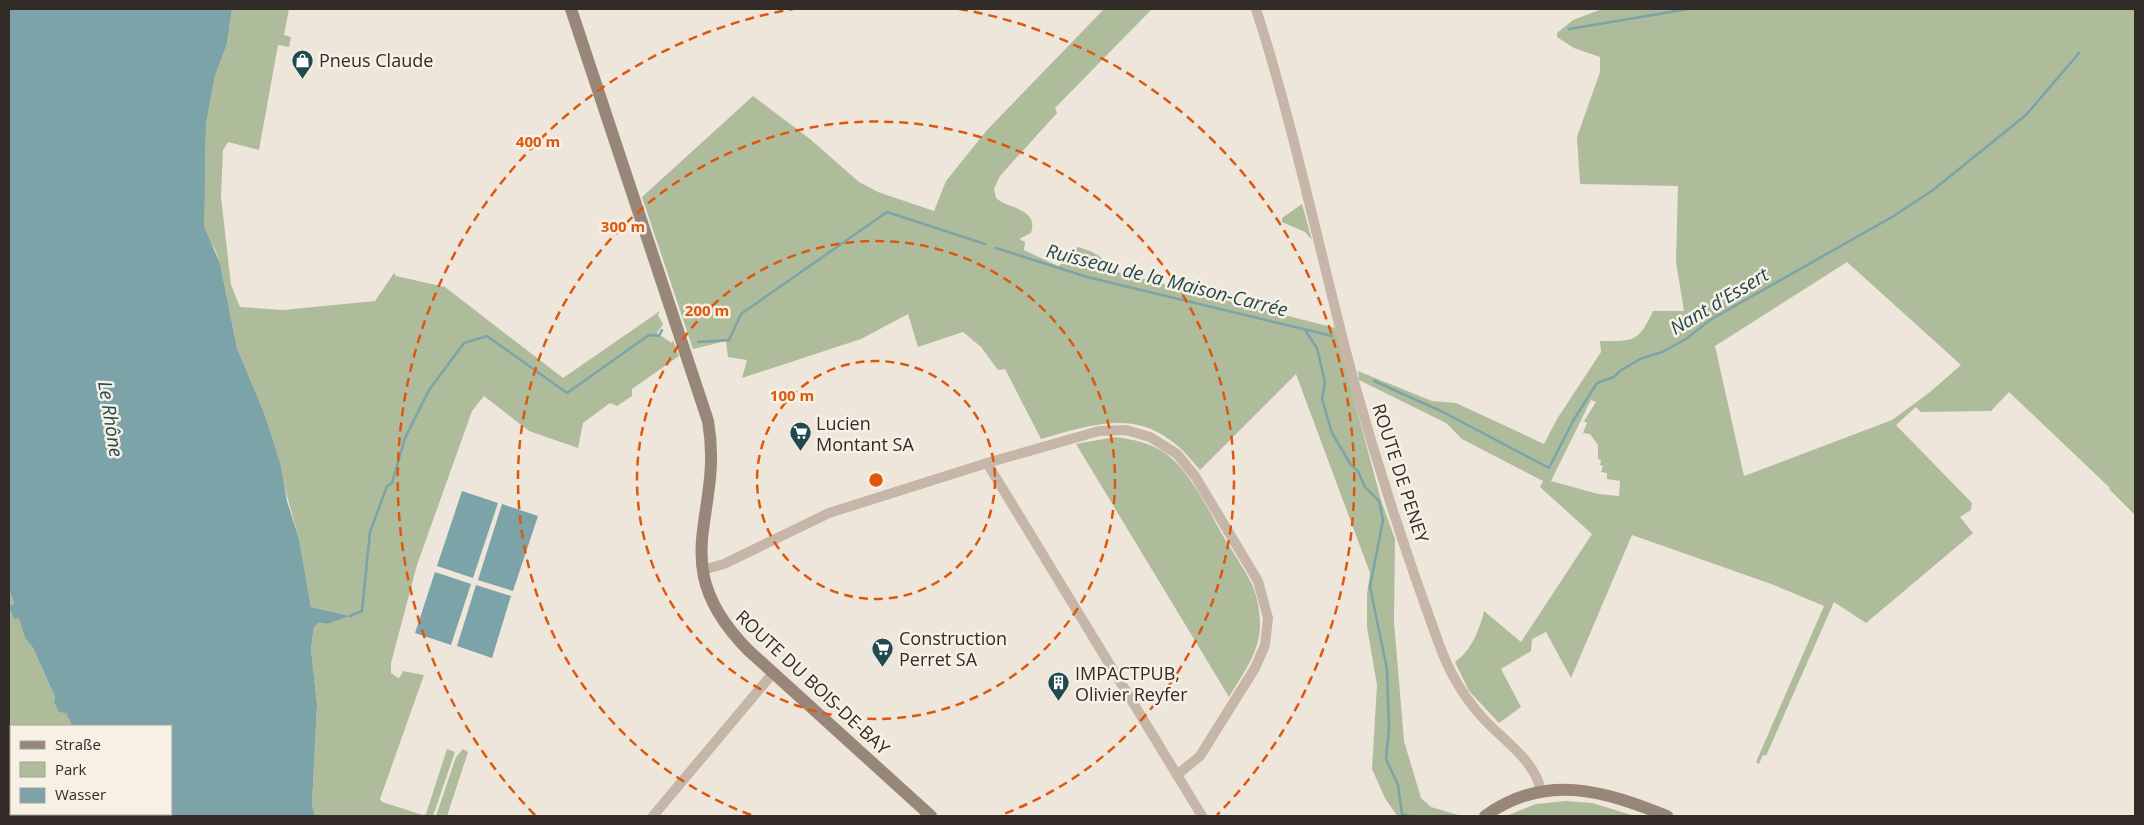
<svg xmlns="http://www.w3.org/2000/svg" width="2144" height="825" font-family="'Open Sans',sans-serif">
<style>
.green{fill:#afbc9b;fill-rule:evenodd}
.water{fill:#7ca4a8}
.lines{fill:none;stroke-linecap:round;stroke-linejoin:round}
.stream{stroke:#7ca4a8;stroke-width:2.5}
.street{stroke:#c5b6a7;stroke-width:10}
.secondary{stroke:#988679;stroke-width:12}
.ring{fill:none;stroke:#df570d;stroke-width:2.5;stroke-dasharray:9 6}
.labels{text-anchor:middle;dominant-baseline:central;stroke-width:5;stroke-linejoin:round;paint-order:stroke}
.poi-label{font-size:18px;fill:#322b27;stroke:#f7f0e5;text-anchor:start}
.street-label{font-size:18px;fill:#322b27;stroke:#f7f0e5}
.water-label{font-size:19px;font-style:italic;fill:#214a4f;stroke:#f7f0e5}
.centre{fill:#df570d;stroke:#f7f0e5;stroke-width:2.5}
.ring-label{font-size:15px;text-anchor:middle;font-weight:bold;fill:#df570d;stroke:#f7f0e5;stroke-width:5;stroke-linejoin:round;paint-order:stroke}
</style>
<rect width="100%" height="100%" fill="#eee6da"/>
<g class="green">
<path d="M232,9H289L284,35L291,37L289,47L278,45L259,150L228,142L223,150L221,197L231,285L240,307L283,310L375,301L394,273L396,276L445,287L563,378L660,311L658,315L663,324L657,333L672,343L673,340L679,356L632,389V396L617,406L610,403L583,423L578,448L529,431L484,396L472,411L417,565L391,663V673L398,678L400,677L403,671L424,675L380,799L382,802L423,815L426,814L447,749L455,752L433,816H315L312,805L317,704L311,649L314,627L319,623L328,624L350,616L311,607L299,539L263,410L237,348L220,263L215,249L178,194L205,175L206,124L215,76L227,44Z"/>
<path d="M1104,9H1152L1055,108L1057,113L1000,176L994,189L996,198C1008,209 1039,208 1031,233L1019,239L1025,242L1024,250L1058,266L1071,259L1077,247C1095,251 1103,257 1113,271L1335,328L1381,500L1395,539L1394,622L1404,741L1421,798L1431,807L1462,816H1397L1385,798L1372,769L1377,685L1367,627V595L1370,573L1296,374L1200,470C1151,407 1109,419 1041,439L1005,369L998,370L981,347L963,332L918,347L908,314L861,339L742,378L747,360L728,357L726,341L693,349L642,197L753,96L810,139L859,182L878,192L934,211L946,181L987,130Z"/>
<path d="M1602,9H2135V515L2109,489L2110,488L2009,392L1991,411L1921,412L1916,407L1896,425L1972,503L1971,510L1960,517L1973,533L1866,623L1834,602L1766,756L1763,755L1759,764L1756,762L1824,606L1774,585L1632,535L1571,678L1546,632L1532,639L1531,651L1501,669L1521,707L1499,723L1469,691L1455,662C1471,651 1480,629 1484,611L1521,642L1592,534L1540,487L1543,481L1462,439L1446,423L1359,380L1358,371L1432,401L1456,403L1544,444L1557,419L1601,352L1600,341C1634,341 1638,343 1653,311H1684L1676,262L1678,186L1580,184L1577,137L1600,72V57L1574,48L1557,37V33L1573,20ZM1847,262L1961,365L1930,392L1892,420L1744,476L1715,346ZM1591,400L1596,402L1584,421L1587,423L1583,433L1590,434L1598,445V459L1601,460L1600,465L1603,466L1601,472L1607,473V479L1620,481L1619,496L1598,494L1551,481Z"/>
<path d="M1302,204L1312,240L1305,232L1282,222V218Z"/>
<path d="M1115,437C1132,439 1150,443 1165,453C1191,471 1210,514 1226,541C1235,555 1244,569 1252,584C1257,596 1260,611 1260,625C1260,652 1242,675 1229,697L1076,444Z"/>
<path d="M9,589L14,604L10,606L15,619L19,617L25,638L33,648L55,697L54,702L66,713L72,726H11V814H106V816H9Z"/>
<path d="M463,749L468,752L447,816H436L456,757Z"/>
<path d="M1566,801L1592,803L1635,816H1506L1536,804Z"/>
</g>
<g class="water">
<path d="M9,9H232L227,44L215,76L206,124L204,227L220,263L237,348L263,410L280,463L287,501L299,539L311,607L350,616L328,624L319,623L314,627L311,649L317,704L312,805L315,816H106V814H171V726H72L66,713L59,712L54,702L55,697L33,648L25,638L19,618L14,619L9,606L14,604L9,589Z"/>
<path d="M462,491L498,503L473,578L437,566Z"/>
<path d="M502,504L538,516L513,591L478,580Z"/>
<path d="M435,572L471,584L451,645L415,633Z"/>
<path d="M476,585L511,596L492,658L457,646Z"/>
</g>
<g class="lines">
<g class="stream">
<path d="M1569,29L1688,9"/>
<path d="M996,248L1087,277L1332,336"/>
<path d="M1305,330L1317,348L1325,382L1322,399L1332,433L1351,465L1358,471L1365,487L1379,501L1383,520L1370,587L1387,669L1389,729L1386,759L1398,785L1402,814L1410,816"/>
<path d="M698,342L729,340L741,314L887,212L985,244"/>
<path d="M1374,381L1441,411L1549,468L1573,421L1597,383L1614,377L1620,371L1640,359L1662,352L1686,339L1710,320L1892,217L1933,190L2026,115L2079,53"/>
<path d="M350,616L362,611L370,532L387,486L392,483L405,438L429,390L464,343L487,336L567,393L649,335L659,336L662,330"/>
</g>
<g class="street">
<path d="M1256,9C1295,130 1320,255 1353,378C1378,468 1407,557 1439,644C1449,672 1462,695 1482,717C1502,740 1536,760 1541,792"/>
<path d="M987,463L1202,816"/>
<path d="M702,570L724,564L829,513L987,463L1099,431L1126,430L1150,437L1177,454L1195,476L1258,581L1268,618L1265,645L1255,668L1200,756L1177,775"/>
<path d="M653,816L773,673"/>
</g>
<g class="secondary">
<path d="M571,9L708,421C725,517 662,562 748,650L931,816"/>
<path d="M1485,816C1546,772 1604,791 1667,816"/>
</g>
</g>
<g class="ring">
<circle cx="876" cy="480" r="119"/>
<circle cx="876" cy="480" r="239"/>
<path d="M751 815A358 358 0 1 1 1001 815"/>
<path d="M535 815A478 478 0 0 1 793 9M959 9A478 478 0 0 1 1217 815"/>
</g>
<defs>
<symbol id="shop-pin" viewBox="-11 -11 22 30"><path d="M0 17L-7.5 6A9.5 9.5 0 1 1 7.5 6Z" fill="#214a4f" stroke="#f7f0e5"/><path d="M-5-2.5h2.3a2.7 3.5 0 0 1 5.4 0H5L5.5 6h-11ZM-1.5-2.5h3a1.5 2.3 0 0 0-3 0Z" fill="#fff"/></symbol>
<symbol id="supermarket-pin" viewBox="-11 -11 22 30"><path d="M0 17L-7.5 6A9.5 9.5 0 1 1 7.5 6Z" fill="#214a4f" stroke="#f7f0e5"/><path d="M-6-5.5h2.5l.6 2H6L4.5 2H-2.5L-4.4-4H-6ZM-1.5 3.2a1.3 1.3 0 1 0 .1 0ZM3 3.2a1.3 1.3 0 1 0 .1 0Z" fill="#fff"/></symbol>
<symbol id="building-pin" viewBox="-11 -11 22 30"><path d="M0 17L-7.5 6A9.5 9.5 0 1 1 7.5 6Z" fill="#214a4f" stroke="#f7f0e5"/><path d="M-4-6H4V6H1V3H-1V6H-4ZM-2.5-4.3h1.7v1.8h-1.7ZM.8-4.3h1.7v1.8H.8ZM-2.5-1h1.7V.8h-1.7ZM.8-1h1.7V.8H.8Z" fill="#fff"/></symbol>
</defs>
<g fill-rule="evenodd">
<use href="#shop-pin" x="290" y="48" width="25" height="34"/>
<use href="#supermarket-pin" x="788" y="420" width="25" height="34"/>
<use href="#supermarket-pin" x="870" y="636" width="25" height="34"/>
<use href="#building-pin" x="1046" y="670" width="25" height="34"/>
</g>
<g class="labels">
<g class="poi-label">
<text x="319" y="60">Pneus Claude</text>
<text x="816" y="423">Lucien<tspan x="816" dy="21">Montant SA</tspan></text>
<text x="899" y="638">Construction<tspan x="899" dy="21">Perret SA</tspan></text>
<text x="1075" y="673">IMPACTPUB,<tspan x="1075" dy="21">Olivier Reyfer</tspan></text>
</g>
<g class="street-label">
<text transform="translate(1401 473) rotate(72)">ROUTE DE PENEY</text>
<text transform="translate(813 682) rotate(43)">ROUTE DU BOIS-DE-BAY</text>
</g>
<g class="water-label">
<text transform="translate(1167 280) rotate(14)">Ruisseau de la Maison-Carrée</text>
<text transform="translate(1719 301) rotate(-31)">Nant d'Essert</text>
<text transform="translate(111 419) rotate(81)">Le Rhône</text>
</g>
</g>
<circle cx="876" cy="480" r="8" class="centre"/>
<g class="ring-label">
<text x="538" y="147">400 m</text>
<text x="623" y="232">300 m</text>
<text x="707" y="316">200 m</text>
<text x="792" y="401">100 m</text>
</g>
<rect width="2144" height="825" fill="none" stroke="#322b27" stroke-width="20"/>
<rect x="10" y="725" width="162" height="90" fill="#f7f0e5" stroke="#a8a199"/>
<rect x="20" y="741" width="25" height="8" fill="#988679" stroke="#a8a199"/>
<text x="55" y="750" font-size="15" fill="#322b27">Straße</text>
<rect x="20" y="762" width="25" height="15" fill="#afbc9b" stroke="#a8a199"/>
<text x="55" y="775" font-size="15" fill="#322b27">Park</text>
<rect x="20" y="788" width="25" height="15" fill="#7ca4a8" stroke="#a8a199"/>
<text x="55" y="800" font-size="15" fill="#322b27">Wasser</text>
</svg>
